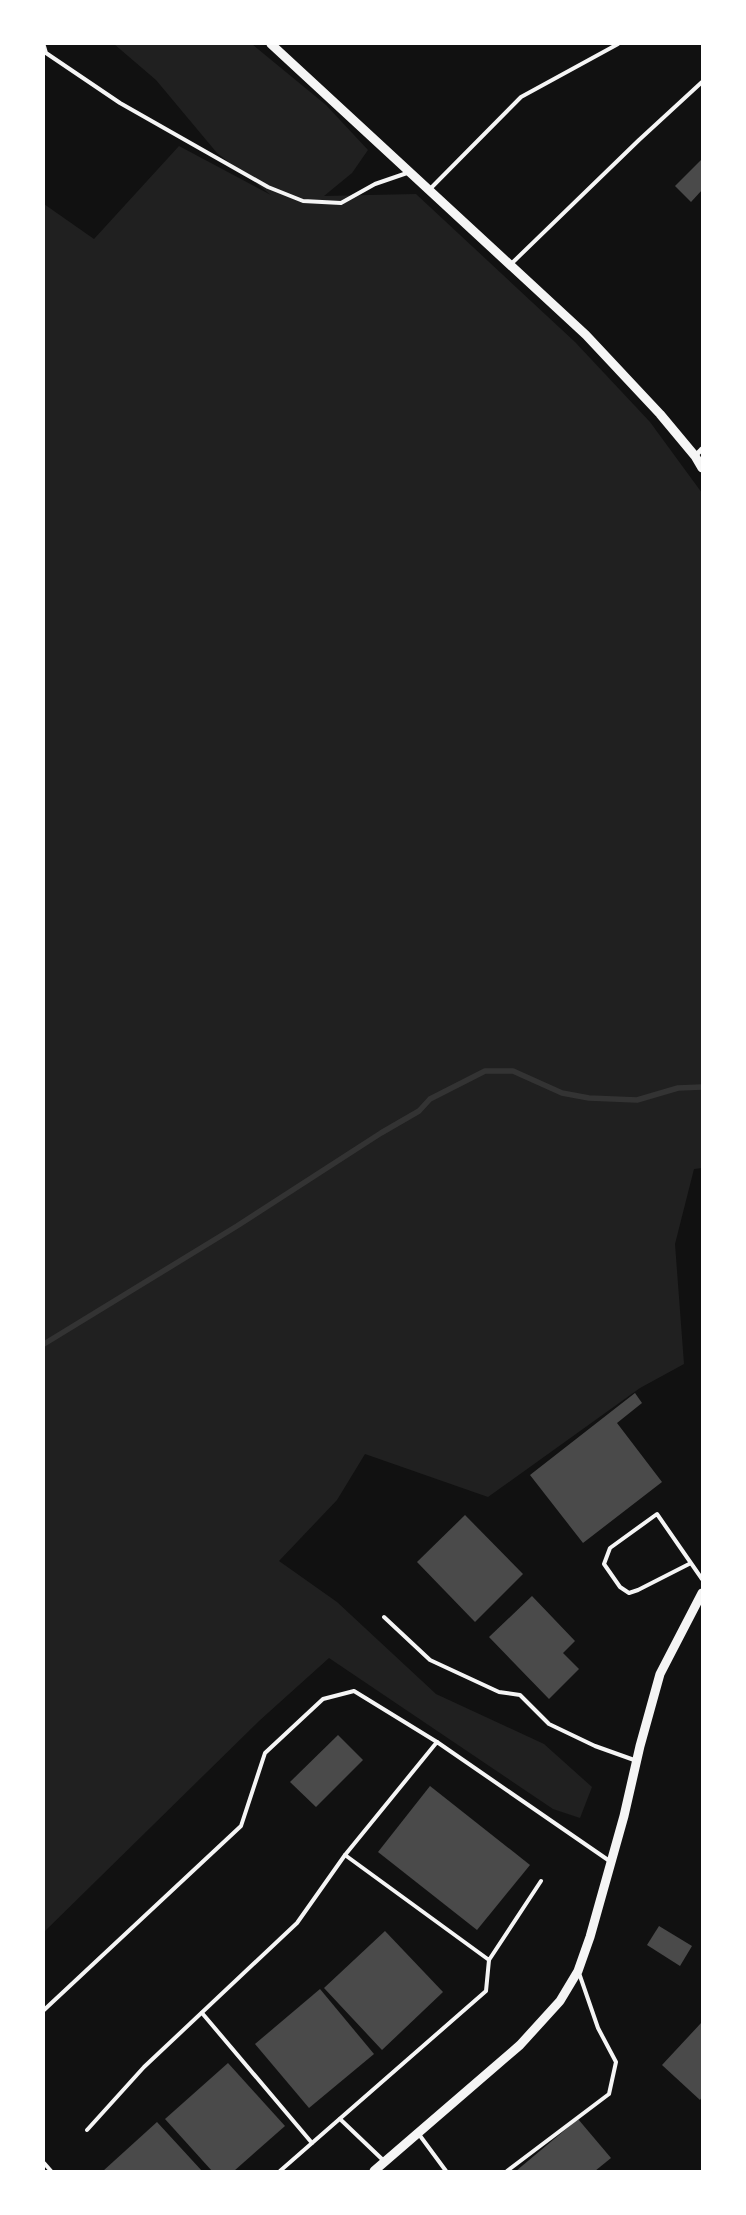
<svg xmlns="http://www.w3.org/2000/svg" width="746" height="2215" font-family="'PT Sans Narrow',sans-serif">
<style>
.green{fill:#202020}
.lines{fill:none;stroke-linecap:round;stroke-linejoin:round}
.stream{stroke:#333;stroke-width:5.5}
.building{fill:#4a4a4a}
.service{stroke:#f5f5f5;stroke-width:4}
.minor{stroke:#f5f5f5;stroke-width:5}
.tertiary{stroke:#f5f5f5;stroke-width:9}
</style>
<rect width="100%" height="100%" fill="#111"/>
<path class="green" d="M114,44H252L326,105L368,150L352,173L324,196L416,194L575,342L650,422L702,493V1168L694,1169L675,1244L684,1364L640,1388L488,1497L365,1454L337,1500L279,1561L337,1602L436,1694L544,1744L592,1787L580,1818L553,1809L329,1658L259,1721L44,1932V204L94,239L179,146L271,195L217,153L156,80Z"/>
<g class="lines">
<path class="stream" d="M44,1344L237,1226L381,1133L419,1111L430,1099L485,1071H513L562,1093L589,1098L637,1100L678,1088L702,1087"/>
</g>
<g class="building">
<path d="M702,159V190L691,202L675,186Z"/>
<path d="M635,1393L642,1403L617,1423L662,1482L583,1543L530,1475Z"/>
<path d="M465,1515L523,1574L475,1622L417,1562Z"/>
<path d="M532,1596L575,1641L563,1653L579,1669L549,1699L489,1637Z"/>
<path d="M338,1735L363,1760L316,1807L290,1782Z"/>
<path d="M430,1786L530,1865L477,1930L378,1852Z"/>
<path d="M659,1926L692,1946L680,1966L647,1945Z"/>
<path d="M385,1931L443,1992L382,2050L324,1988Z"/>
<path d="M320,1989L374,2054L309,2108L255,2044Z"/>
<path d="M702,2022V2097L700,2100L662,2065Z"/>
<path d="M228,2063L285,2126L234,2171H212L165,2119Z"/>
<path d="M578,2119L611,2158L595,2171H516Z"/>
<path d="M157,2122L202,2171H103Z"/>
</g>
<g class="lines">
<g class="service">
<path d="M44,46L46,53L120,103L268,187L303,201L341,203L375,184L407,173"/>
<path d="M429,190L521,97L618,44"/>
<path d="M510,265L639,140L702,82"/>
<path d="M691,1563L638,1590L629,1593L620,1587L604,1564L610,1548L657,1514L702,1579"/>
<path d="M384,1617L430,1660L499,1692L520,1695L549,1724L595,1746L637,1761"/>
<path d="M541,1881L489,1960L345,1855L437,1742L611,1862"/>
<path d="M44,2010L241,1826L265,1753L323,1699L354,1691L437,1742"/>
<path d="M202,2013L312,2143"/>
<path d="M340,2119L384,2161"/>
<path d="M87,2130L144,2067L297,1923L345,1855"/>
<path d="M418,2133L446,2171"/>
<path d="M44,2163L51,2171"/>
<path d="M280,2171L486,1991L489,1960"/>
<path d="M507,2171L609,2094L616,2062L598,2028L579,1973"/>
</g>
<path class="minor" d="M695,456L702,449"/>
<g class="tertiary">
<path d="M271,44L586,335L660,414L695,456L702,468"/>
<path d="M374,2171L520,2045L560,2001L578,1971L590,1937L624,1816L640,1746L660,1674L702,1593"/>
</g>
</g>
<rect width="746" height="2215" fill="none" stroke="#ffffff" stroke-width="90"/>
</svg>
